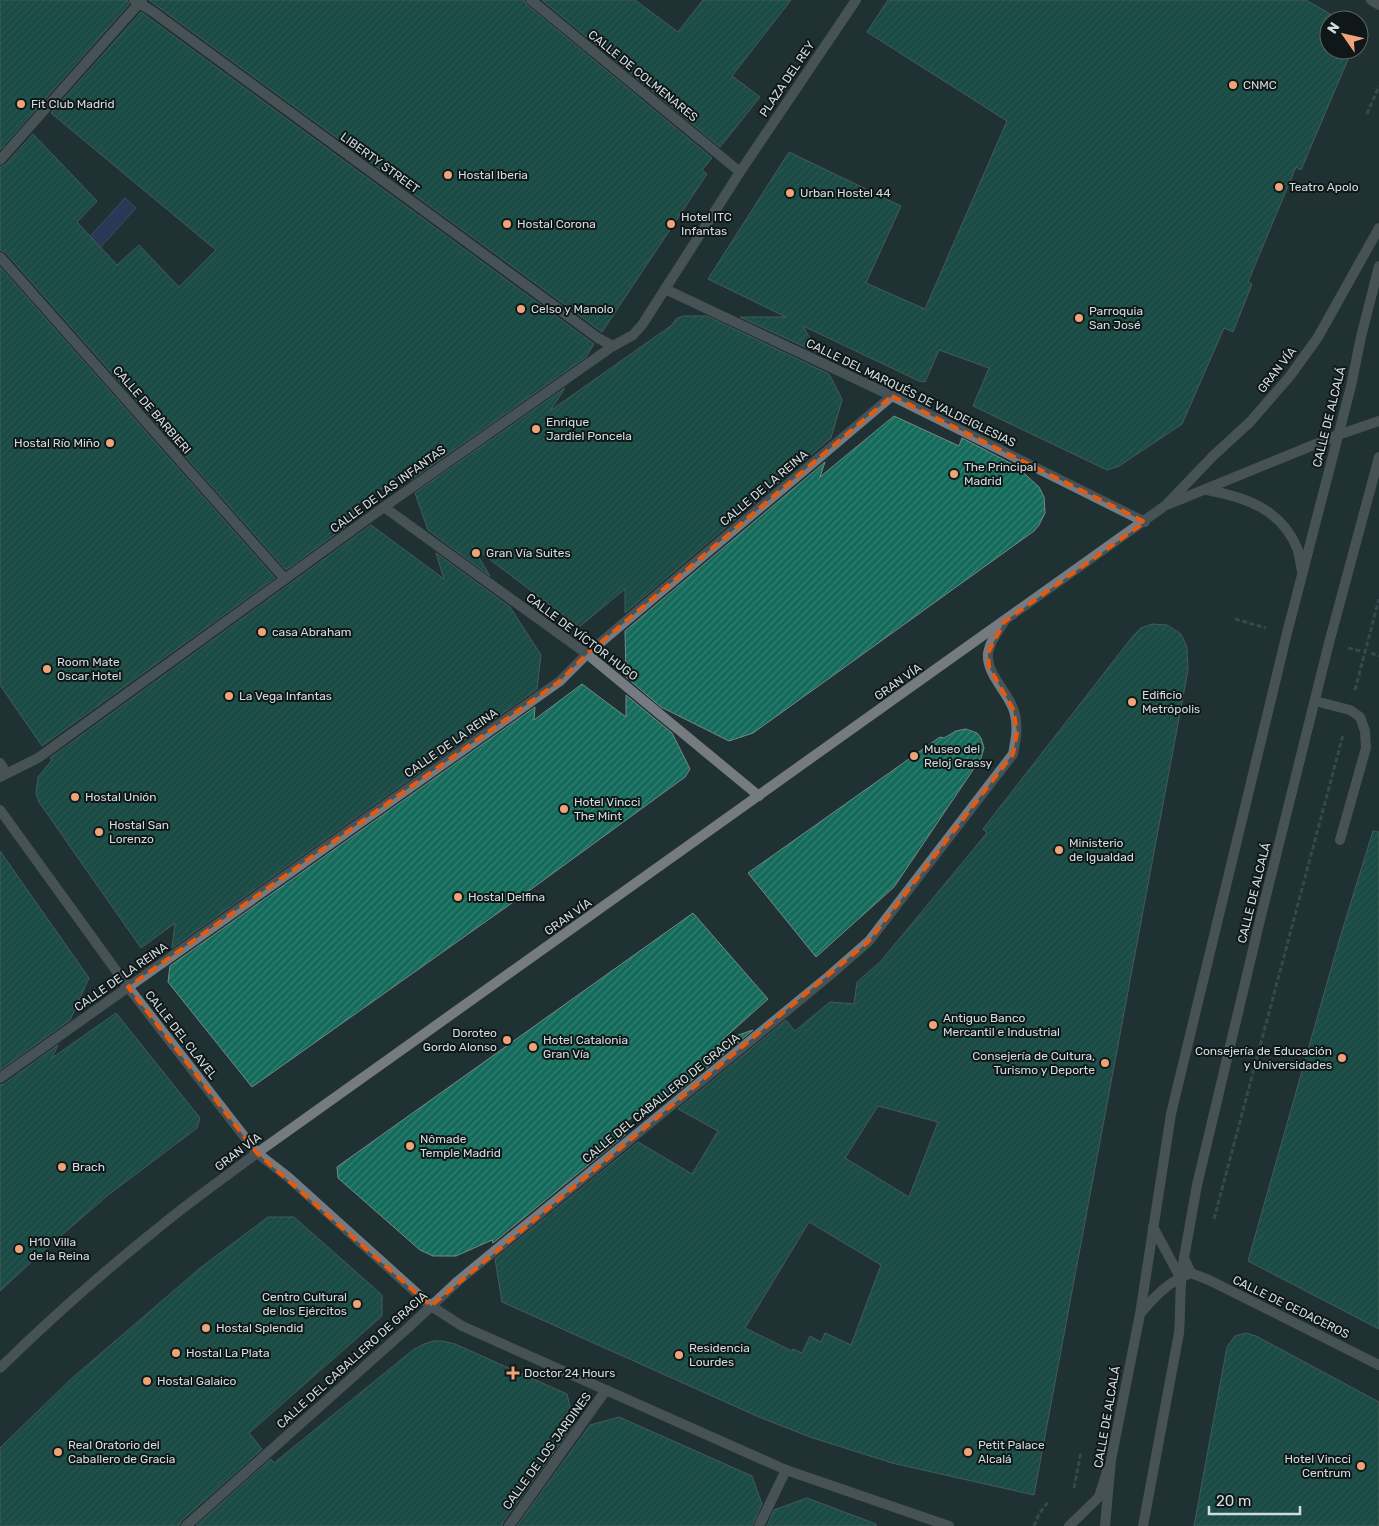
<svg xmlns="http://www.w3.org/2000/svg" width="1379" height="1526" font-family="Rubik,sans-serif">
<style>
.water{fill:#33427e;stroke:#63709b}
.building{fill:url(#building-hatch);stroke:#778a85;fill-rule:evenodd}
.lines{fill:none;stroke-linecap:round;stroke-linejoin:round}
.path{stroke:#566567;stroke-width:3;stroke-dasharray:5 2.5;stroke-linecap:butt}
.service{stroke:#757b80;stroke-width:10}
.minor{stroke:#757b80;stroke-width:10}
.tertiary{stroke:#757b80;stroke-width:10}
.marked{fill:none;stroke:#e8590c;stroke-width:4;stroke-dasharray:10 6;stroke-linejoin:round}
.poi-dot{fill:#efa378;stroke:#101718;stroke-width:2}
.labels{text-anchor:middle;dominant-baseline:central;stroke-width:4;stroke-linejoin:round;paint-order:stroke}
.street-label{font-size:12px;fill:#d2dcde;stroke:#101718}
.poi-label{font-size:12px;fill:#d2dcde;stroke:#101718;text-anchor:start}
</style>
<defs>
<pattern id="building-hatch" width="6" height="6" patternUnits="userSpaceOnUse" patternTransform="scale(1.25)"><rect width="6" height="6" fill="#146b5b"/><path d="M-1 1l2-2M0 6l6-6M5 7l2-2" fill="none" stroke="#358072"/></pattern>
</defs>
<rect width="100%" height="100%" fill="#1f3133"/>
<path class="water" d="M125,198L136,208L98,250L87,240Z"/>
<g class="building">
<path d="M0,0H127L129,4L0,150Z"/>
<path d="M149,0H524L527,5L712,158L702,170L707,174L602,332Z"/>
<path d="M542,0H635L678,32L703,0H791L732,76L760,97L720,147Z"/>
<path d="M888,0H1306L1339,19L1329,20L1328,50H1352L1301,170L1296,167L1248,282L1252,284L1233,332L1224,328L1182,424L1119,466L1107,470L973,406L989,368L939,350L925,382L919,381L803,326L818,353L740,317H786L708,279L789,152L901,206L866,283L925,309L1007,121L867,32Z"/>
<path d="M141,12L594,344L586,357L411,480L408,470L352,510L360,516L286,570L5,252L0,250V167L5,165L33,134L97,201L77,222L117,265L139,245L179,287L216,250L51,113Z"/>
<path d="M0,267L275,578L42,746L0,685Z"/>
<path d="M683,316H707L829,374L839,393L842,400L831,438L625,613V589L579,627L472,546L490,576L428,530L415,493L565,388L550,411L672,325L676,319Z"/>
<path d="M894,416L959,446L962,438L1016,466L1039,487L1044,497L1045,513L1039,525L1034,531L753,733L729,741L661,707L626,677L625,631L825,462L820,477Z"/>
<path d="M371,525L444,579L436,553L510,607L541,655L537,689L172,948L175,923L141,948L39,802L36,793L38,777L52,760L50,758Z"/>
<path d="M1152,624L1167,625L1181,634L1187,647L1188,670L1034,1495L892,1463L810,1437L759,1417L502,1302L495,1259L638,1142L692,1174L718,1131L678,1109L786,1020L795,1031L830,1002L854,1004L857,982L881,961L987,833L983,829L1133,636L1141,628ZM878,1106L938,1122L909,1197L845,1158ZM809,1222L881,1265L851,1345L825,1333L821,1342L810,1336L802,1353L793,1349L792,1351L745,1328Z"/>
<path d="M582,684L626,717V695L672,733L690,769L685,777L519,898L252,1087L168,982L170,966L535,707L534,720Z"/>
<path d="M966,729L977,733L981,738L984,748L981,758L894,887L816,957L748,873L940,737L944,738L956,731Z"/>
<path d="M1373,831L1379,832V1329L1248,1261L1339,941Z"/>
<path d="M0,851L89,978L70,1020L0,1070Z"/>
<path d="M693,913L768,999L721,1041L753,1030L665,1102L656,1097L618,1129L626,1134L493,1243L492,1240L456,1256H433L420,1250L338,1178L337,1167L344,1162Z"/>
<path d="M116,1013L200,1118L197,1128L108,1195L41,1253L0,1291V1085L4,1084L58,1045L52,1058Z"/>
<path d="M268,1217H294L382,1295V1316L249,1433L262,1449L181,1521L179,1526H0V1448L70,1380L199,1269Z"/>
<path d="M1246,1333L1256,1336L1379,1402V1526H1194L1227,1347L1235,1336Z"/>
<path d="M433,1341H442L455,1344L567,1394L574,1424L503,1522L502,1526H196L271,1459L274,1463L413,1350L424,1344Z"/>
<path d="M619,1417L752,1476L762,1504L752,1526H517L590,1425Z"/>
<path d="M807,1498L876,1524V1526H767L774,1510Z"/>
</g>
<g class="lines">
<g class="path">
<path d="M1367,114L1379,86"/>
<path d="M1235,619L1266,628"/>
<path d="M1348,648L1361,651"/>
<path d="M1371,653L1379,656"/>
<path d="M1355,690L1379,599"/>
<path d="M1214,1219L1343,735"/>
<path d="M1074,1488L1081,1452"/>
<path d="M1034,1526L1039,1514L1048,1502"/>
</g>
<g class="service">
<path d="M1315,701L1350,710L1360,717L1365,731L1366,748L1340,840"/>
<path d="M1153,1227L1180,1277"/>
<path d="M1143,1526L1179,1333C1181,1308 1179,1282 1184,1258"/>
</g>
<g class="minor">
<path d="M134,0L152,11L598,338L613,346"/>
<path d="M531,0L740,172"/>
<path d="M1371,0L1379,5"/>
<path d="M0,160L142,0"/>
<path d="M0,257L285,579"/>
<path d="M665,289L892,396L1145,522"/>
<path d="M384,507L587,654L759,796"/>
<path d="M0,763L6,772"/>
<path d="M0,777L38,758L384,507L613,346L633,335L642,325L740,172L856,0"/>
<path d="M0,810L128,987L257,1153L288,1177L431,1306L462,1326L786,1470L949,1526"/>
<path d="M0,1078L560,681L587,654L892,396"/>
<path d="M1209,1280L1379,1365"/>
<path d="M1140,1314C1154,1297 1169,1281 1191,1273"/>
<path d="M186,1526L410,1326L458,1281L829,976L869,941L1013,754C1016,739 1019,724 1013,708C1006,690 986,673 988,653C990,641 998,631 1004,622"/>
<path d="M509,1526L606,1390"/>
<path d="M759,1526L786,1470"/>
<path d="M1069,1526L1099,1497L1108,1468"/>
</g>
<g class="tertiary">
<path d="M1207,490C1245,497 1281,509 1297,548C1300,555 1300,564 1302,571"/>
<path d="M1169,504L1338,435L1379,421"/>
<path d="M1209,1280L1191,1273L1184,1258L1197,1185L1260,920L1329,643L1379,457"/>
<path d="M0,1368C50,1319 102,1273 157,1229C189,1202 224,1178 257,1153L1166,505L1213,456L1250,422L1290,376L1318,337L1379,228"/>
<path d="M1105,1526L1111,1460L1140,1314L1171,1114L1287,633L1351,386L1361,337L1379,266"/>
</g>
</g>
<path d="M0 0H1379V1526H0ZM892,396L1145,522L1004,622L988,653L989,667L1013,709L1017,732L1013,754L869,941L431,1306L257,1153L128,987L560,681L587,654Z" fill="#1f3133" fill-opacity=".55" fill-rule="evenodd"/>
<path class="marked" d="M892,396L1145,522L1004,622L988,653L989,667L1013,709L1017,732L1013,754L869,941L431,1306L257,1153L128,987L560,681L587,654Z"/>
<g class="poi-dot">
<circle cx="1233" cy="85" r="5"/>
<circle cx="21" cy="104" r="5"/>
<circle cx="448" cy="175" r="5"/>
<circle cx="1279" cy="187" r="5"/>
<circle cx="790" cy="193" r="5"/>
<circle cx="507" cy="224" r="5"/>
<circle cx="671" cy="224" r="5"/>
<circle cx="521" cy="309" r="5"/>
<circle cx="1079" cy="318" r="5"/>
<circle cx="536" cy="429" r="5"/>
<circle cx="110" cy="443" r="5"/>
<circle cx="954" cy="474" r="5"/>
<circle cx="476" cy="553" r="5"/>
<circle cx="262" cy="632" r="5"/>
<circle cx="47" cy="669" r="5"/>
<circle cx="229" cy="696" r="5"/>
<circle cx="1132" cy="702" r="5"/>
<circle cx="914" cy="756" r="5"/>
<circle cx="75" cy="797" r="5"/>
<circle cx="564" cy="809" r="5"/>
<circle cx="99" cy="832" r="5"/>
<circle cx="1059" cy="850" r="5"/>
<circle cx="458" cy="897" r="5"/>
<circle cx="933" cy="1025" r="5"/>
<circle cx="507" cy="1040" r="5"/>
<circle cx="533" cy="1047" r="5"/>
<circle cx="1342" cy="1058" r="5"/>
<circle cx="1105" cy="1063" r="5"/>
<circle cx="410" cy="1146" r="5"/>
<circle cx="62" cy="1167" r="5"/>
<circle cx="19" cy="1249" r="5"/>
<circle cx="357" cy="1304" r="5"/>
<circle cx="206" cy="1328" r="5"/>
<circle cx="176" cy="1353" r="5"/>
<circle cx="679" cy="1355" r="5"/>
<path d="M510.5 1365.5h5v5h5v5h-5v5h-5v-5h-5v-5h5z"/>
<circle cx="147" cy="1381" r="5"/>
<circle cx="58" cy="1452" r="5"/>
<circle cx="968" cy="1452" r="5"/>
<circle cx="1361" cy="1466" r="5"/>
</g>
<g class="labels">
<g class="street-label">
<text transform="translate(643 76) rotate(39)">CALLE DE COLMENARES</text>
<text transform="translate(787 79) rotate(-56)">PLAZA DEL REY</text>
<text transform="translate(380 163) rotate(36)">LIBERTY STREET</text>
<text transform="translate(1277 370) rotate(-52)">GRAN VÍA</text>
<text transform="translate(911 393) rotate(26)">CALLE DEL MARQUÉS DE VALDEIGLESIAS</text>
<text transform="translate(152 410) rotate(49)">CALLE DE BARBIERI</text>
<text transform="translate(1329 417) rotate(-76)">CALLE DE ALCALÁ</text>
<text transform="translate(764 488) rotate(-40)">CALLE DE LA REINA</text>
<text transform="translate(388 489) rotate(-36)">CALLE DE LAS INFANTAS</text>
<text transform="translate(582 637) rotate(37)">CALLE DE VÍCTOR HUGO</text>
<text transform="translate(898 682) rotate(-35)">GRAN VÍA</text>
<text transform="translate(451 743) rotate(-35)">CALLE DE LA REINA</text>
<text transform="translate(1254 893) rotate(-76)">CALLE DE ALCALÁ</text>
<text transform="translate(568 917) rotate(-35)">GRAN VÍA</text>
<text transform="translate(121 977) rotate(-35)">CALLE DE LA REINA</text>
<text transform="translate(181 1035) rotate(52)">CALLE DEL CLAVEL</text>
<text transform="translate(661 1098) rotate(-39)">CALLE DEL CABALLERO DE GRACIA</text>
<text transform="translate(238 1152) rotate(-37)">GRAN VÍA</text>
<text transform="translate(1291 1307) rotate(26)">CALLE DE CEDACEROS</text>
<text transform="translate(352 1360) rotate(-42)">CALLE DEL CABALLERO DE GRACIA</text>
<text transform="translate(1107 1417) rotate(-80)">CALLE DE ALCALÁ</text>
<text transform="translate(547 1451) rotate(-54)">CALLE DE LOS JARDINES</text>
</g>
<g class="poi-label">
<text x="1243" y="85">CNMC</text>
<text x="31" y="104">Fit Club Madrid</text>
<text x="458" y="175">Hostal Iberia</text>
<text x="1289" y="187">Teatro Apolo</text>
<text x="800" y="193">Urban Hostel 44</text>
<text x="681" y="217">Hotel ITC<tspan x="681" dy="14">Infantas</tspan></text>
<text x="517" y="224">Hostal Corona</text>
<text x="531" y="309">Celso y Manolo</text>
<text x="1089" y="311">Parroquia<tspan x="1089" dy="14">San José</tspan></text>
<text x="546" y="422">Enrique<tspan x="546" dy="14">Jardiel Poncela</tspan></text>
<text x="100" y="443" text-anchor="end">Hostal Río Miño</text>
<text x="964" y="467">The Principal<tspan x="964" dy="14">Madrid</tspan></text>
<text x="486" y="553">Gran Vía Suites</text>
<text x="272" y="632">casa Abraham</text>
<text x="57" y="662">Room Mate<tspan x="57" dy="14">Oscar Hotel</tspan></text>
<text x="1142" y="695">Edificio<tspan x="1142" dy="14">Metrópolis</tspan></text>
<text x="239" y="696">La Vega Infantas</text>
<text x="924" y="749">Museo del<tspan x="924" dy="14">Reloj Grassy</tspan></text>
<text x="85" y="797">Hostal Unión</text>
<text x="574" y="802">Hotel Vincci<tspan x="574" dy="14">The Mint</tspan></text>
<text x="109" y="825">Hostal San<tspan x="109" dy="14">Lorenzo</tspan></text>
<text x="1069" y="843">Ministerio<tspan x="1069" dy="14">de Igualdad</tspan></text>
<text x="468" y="897">Hostal Delfina</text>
<text x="943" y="1018">Antiguo Banco<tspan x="943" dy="14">Mercantil e Industrial</tspan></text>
<text x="497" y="1033" text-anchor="end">Doroteo<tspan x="497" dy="14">Gordo Alonso</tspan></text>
<text x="543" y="1040">Hotel Catalonia<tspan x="543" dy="14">Gran Vía</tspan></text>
<text x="1332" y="1051" text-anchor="end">Consejería de Educación<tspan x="1332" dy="14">y Universidades</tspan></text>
<text x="1095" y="1056" text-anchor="end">Consejería de Cultura,<tspan x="1095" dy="14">Turismo y Deporte</tspan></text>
<text x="420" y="1139">Nômade<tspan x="420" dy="14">Temple Madrid</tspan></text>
<text x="72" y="1167">Brach</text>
<text x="29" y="1242">H10 Villa<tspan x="29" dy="14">de la Reina</tspan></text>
<text x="347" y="1297" text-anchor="end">Centro Cultural<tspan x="347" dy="14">de los Ejércitos</tspan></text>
<text x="216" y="1328">Hostal Splendid</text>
<text x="689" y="1348">Residencia<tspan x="689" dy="14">Lourdes</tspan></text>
<text x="186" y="1353">Hostal La Plata</text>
<text x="524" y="1373">Doctor 24 Hours</text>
<text x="157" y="1381">Hostal Galaico</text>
<text x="68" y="1445">Real Oratorio del<tspan x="68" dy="14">Caballero de Gracia</tspan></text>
<text x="978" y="1445">Petit Palace<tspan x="978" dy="14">Alcalá</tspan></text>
<text x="1351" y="1459" text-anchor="end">Hotel Vincci<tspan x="1351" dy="14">Centrum</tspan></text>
</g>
</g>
<g transform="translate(1344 35) rotate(304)"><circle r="24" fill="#101718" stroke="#5e6667"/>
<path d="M0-4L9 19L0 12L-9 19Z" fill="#efa378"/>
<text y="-8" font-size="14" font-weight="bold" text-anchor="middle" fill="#d2dcde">N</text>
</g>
<path d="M1209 1506v8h91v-8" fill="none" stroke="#d2dcde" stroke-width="2.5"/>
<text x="1216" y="1506" font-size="15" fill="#d2dcde" stroke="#101718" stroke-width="4" paint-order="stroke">20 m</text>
</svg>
